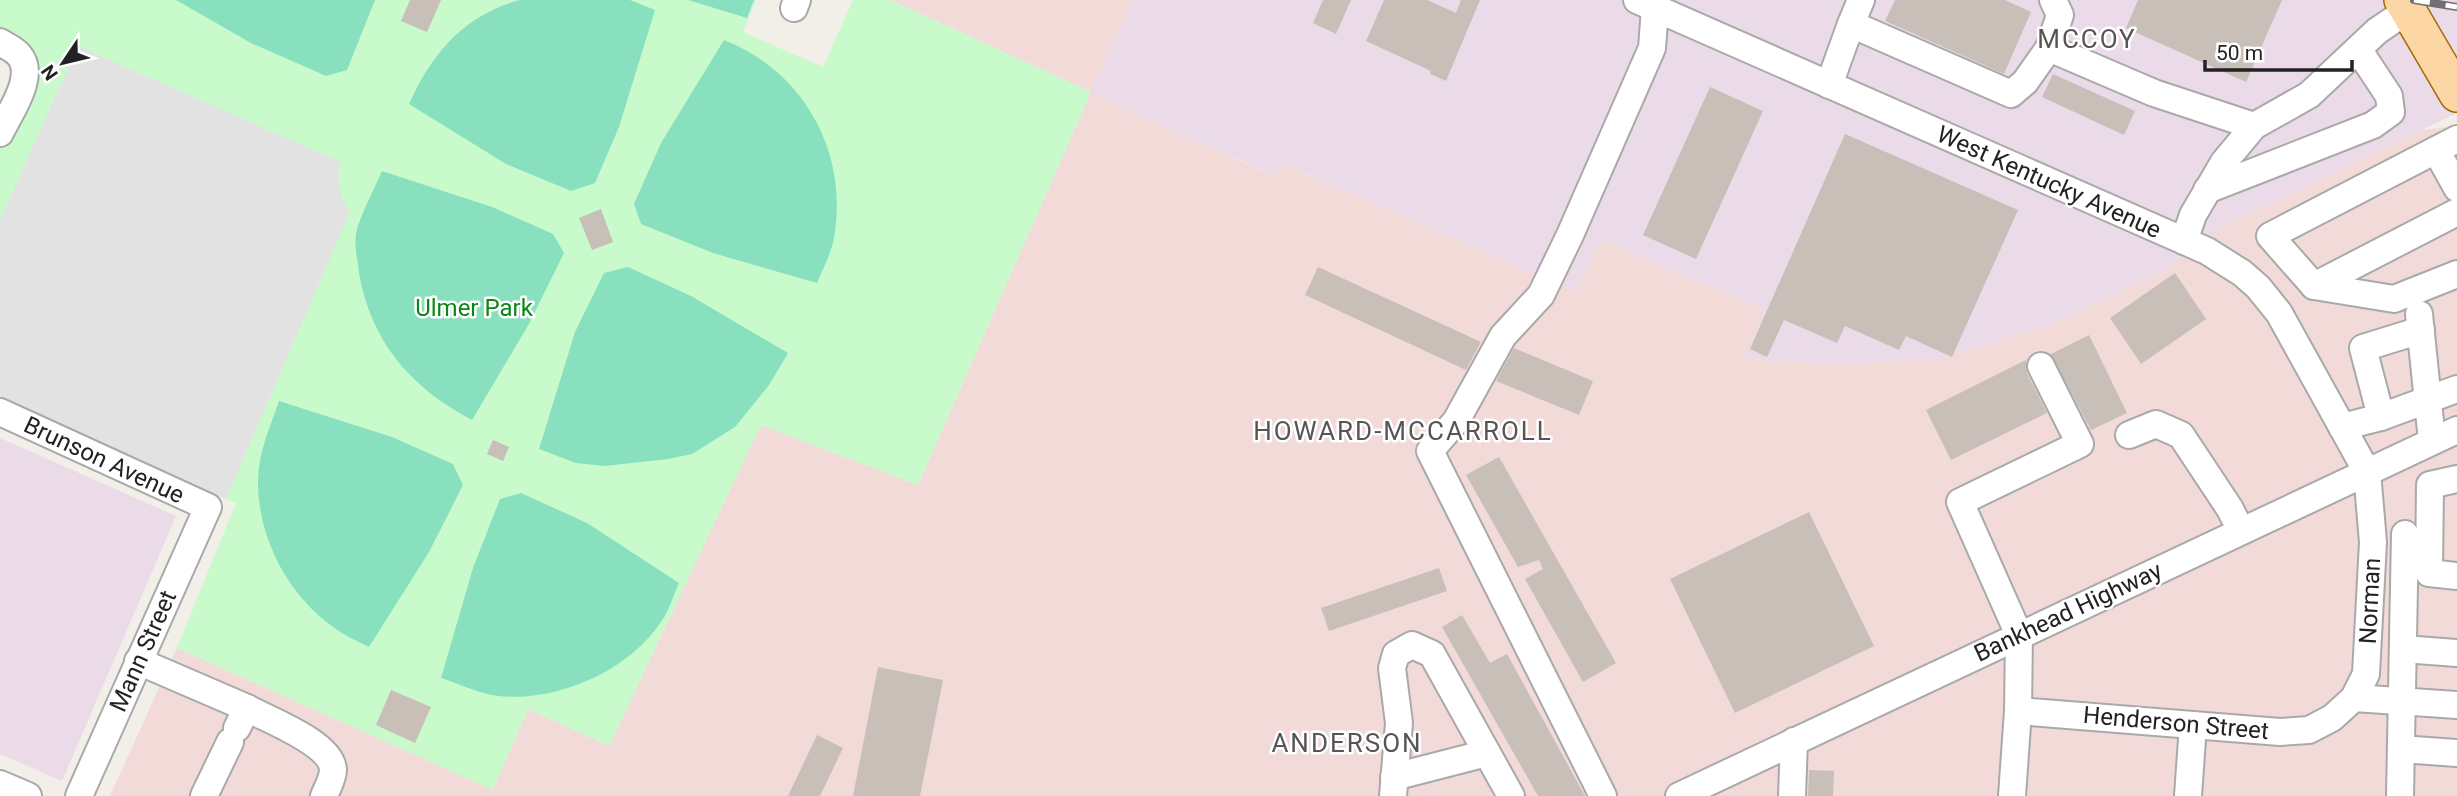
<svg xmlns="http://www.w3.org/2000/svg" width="2457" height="796" font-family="Roboto,sans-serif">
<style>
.commercial{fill:#f2dad9}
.industrial{fill:#ebdbe8}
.park{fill:#c8facc}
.pitch{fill:#88e0be}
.parking{fill:#e2e2e2}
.building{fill:#c7bfb8}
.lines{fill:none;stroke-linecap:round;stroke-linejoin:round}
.minor-casing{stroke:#a9a9a9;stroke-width:30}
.major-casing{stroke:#a06b00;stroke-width:38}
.minor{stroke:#fff;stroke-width:26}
.major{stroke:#fcd6a4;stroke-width:35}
.rail-casing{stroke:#707070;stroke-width:8}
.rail{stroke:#fff;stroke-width:5;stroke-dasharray:16;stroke-linecap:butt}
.labels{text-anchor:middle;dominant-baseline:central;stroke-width:5;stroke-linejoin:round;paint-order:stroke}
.street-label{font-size:24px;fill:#222;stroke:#fff}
.park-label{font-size:24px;fill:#0c8416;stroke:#fff}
.neighbourhood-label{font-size:26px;letter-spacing:2px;fill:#555;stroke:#fff}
</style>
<rect width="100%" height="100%" fill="#f2efe9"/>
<path class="commercial" d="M890,0H1133L1092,92L1112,103L1275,176L1281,163L1576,292L1601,239L1765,310L1745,359L1837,364L1939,359L2054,323L2163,270L2231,222L2422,130L2457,126V796H110L177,648L493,789L528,709L609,746L761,424L918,485L1091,92Z"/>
<g class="industrial">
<path d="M1133,0H2457V113L2231,222L2163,270L2054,323L1939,359L1837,364L1744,359L1765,310L1601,240L1576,292L1282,163L1276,176L1112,103L1091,92Z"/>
<path d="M0,438L176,516L62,781L0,754Z"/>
</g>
<path class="park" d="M0,0H756L743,32L823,67L853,0H890L1091,92L918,485L761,425L609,746L528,709L493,790L177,648L236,503L0,405V142L29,76L0,40Z"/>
<g class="pitch">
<path d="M176,0H375L347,70L326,76L251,43Z"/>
<path d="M520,0H630L655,10L619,127L595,183L571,191L506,164L409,104C432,53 464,15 520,0Z"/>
<path d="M688,0H754L747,18Z"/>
<path d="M724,40C804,71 849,153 834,238C831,254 823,269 817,283L713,253L641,224L634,204L661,143Z"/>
<path d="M382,171L492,207L553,234L564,253L529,324L472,420C411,388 371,342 359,273C358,261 354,247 356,235C358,219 375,188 382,171Z"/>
<path d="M628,267L691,296L788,353L769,385L735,427L692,454L668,459L605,466L576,463L539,449L575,332L604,273Z"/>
<path d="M279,401L392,437L453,464L463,485L429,552L369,647C357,641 343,635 332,626C286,593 257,535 258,479C259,451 270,427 279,401Z"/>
<path d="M521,493L587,523L679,583C673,596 669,611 661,622C628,672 552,705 492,695C475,692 457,683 441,678L473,568L500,499Z"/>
</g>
<path class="parking" d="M78,46L341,162L338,171L339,187L343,201L350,212L226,499L0,397V220Z"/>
<g class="building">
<path d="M410,0H441L427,32L401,21Z"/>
<path d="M1323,0H1351L1336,34L1313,23Z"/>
<path d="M1384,0H1427L1456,13L1461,0H1480L1446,81L1430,74L1431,71L1366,41Z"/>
<path d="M1895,0H2005L2031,12L2004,74L1885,21Z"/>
<path d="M2138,0H2282L2246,82L2126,28Z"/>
<path d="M2053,74L2135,111L2124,135L2042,97Z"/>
<path d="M1710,87L1763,111L1696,259L1643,235Z"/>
<path d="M1845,134L2018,210L1952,357L1906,336L1899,350L1845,326L1837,343L1784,320L1767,357L1750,349Z"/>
<path d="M601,209L613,242L592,250L579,218Z"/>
<path d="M1318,267L1481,342L1466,370L1305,295Z"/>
<path d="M2175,273L2206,319L2141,364L2110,318Z"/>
<path d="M2089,335L2127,413L2091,430L2051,354Z"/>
<path d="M1514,348L1593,381L1579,415L1496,381Z"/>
<path d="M2026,360L2027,373L2047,413L1951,460L1926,410Z"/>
<path d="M493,440L509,447L503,461L487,454Z"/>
<path d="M1499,457L1616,663L1583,682L1525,579L1543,569L1539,560L1518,567L1466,475Z"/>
<path d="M1809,512L1874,646L1735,713L1670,579Z"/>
<path d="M1439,568L1447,591L1329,631L1321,608Z"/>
<path d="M1462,615L1490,663L1507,654L1585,796H1538L1442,627Z"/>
<path d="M878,667L943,680L920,796H853Z"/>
<path d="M391,690L431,707L415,743L376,725Z"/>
<path d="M817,735L843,748L820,796H788Z"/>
<path d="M1809,770L1834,771L1833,796H1808Z"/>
</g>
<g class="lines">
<defs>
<g id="minor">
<path d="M1637,0L2207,251L2242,273L2258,287L2279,313L2367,472L2373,542L2366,674L2354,698L2332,718L2309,730L2280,732L2018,711"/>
<path d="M794,8L797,0"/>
<path d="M1851,24L1861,0"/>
<path d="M0,42C6,46 14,49 19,55C37,76 9,113 0,133"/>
<path d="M2049,48L2060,15L2053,0"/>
<path d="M1829,85L1851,24L2011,94L2025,82L2049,48L2154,93L2254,126"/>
<path d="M2457,139L2270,236L2314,286L2394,299L2457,274"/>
<path d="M2436,150L2457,188"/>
<path d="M2207,190L2373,125L2391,112L2389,96L2358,49"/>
<path d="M2184,241L2193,215L2224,162L2254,126L2309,95L2377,31L2408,10"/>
<path d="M2314,286L2457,212"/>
<path d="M2419,314L2432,441"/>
<path d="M0,412L208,507L79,796"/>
<path d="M2381,417L2457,389"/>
<path d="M2342,427L2381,417L2363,348L2421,330"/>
<path d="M2129,435L2156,424L2181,435L2230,509L2241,531"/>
<path d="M2457,479L2430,485L2429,573L2457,576"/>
<path d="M2403,649L2457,653"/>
<path d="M138,661L247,708L237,728"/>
<path d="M2354,698L2457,705"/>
<path d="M247,708C268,720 332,743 333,770C333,778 327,789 324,796"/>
<path d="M2401,749L2457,753"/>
<path d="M1394,777L1487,753"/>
<path d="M0,784L28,796"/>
<path d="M204,796L230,742"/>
<path d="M1393,796L1399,723L1392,668L1396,654L1412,645L1432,654L1511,796"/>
<path d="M1603,796L1430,451L1456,421L1503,336L1541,295L1570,235L1652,48L1655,8"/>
<path d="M1679,796L2457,430"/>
<path d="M1792,796L1794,741"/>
<path d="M2012,796L2018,711L2019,635L1960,502L2080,444L2041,366"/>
<path d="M2188,796L2193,725"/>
<path d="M2400,796L2405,534"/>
</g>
<path id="major" d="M2402,0L2457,94"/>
</defs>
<use href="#minor" class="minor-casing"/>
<use href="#major" class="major-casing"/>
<use href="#minor" class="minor"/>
<use href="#major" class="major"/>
<defs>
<path id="rail" d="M2414,0L2457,7"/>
</defs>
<use href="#rail" class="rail-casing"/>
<use href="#rail" class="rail"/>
</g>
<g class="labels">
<g class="street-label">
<text transform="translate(2049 182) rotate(24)">West Kentucky Avenue</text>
<text transform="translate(104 460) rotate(25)">Brunson Avenue</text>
<text transform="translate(2370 601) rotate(-87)">Norman</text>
<text transform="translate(2068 612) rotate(-25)">Bankhead Highway</text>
<text transform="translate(143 651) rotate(-66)">Mann Street</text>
<text transform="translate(2176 723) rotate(5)">Henderson Street</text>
</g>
<g class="park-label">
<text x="474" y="308">Ulmer Park</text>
</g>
<g class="neighbourhood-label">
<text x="2087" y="39">MCCOY</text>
<text x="1403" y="431">HOWARD-MCCARROLL</text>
<text x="1347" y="743">ANDERSON</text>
</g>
</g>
<g transform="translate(63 63) rotate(235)" stroke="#ffffff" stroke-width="5" paint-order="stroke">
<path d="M0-5L12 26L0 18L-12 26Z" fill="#222222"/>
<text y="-10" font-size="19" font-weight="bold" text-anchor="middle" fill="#222222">N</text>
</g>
<path d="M2205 60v10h147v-10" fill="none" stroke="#222222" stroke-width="3.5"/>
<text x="2216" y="60" font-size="21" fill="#222222" stroke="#ffffff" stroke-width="5" paint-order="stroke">50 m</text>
</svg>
